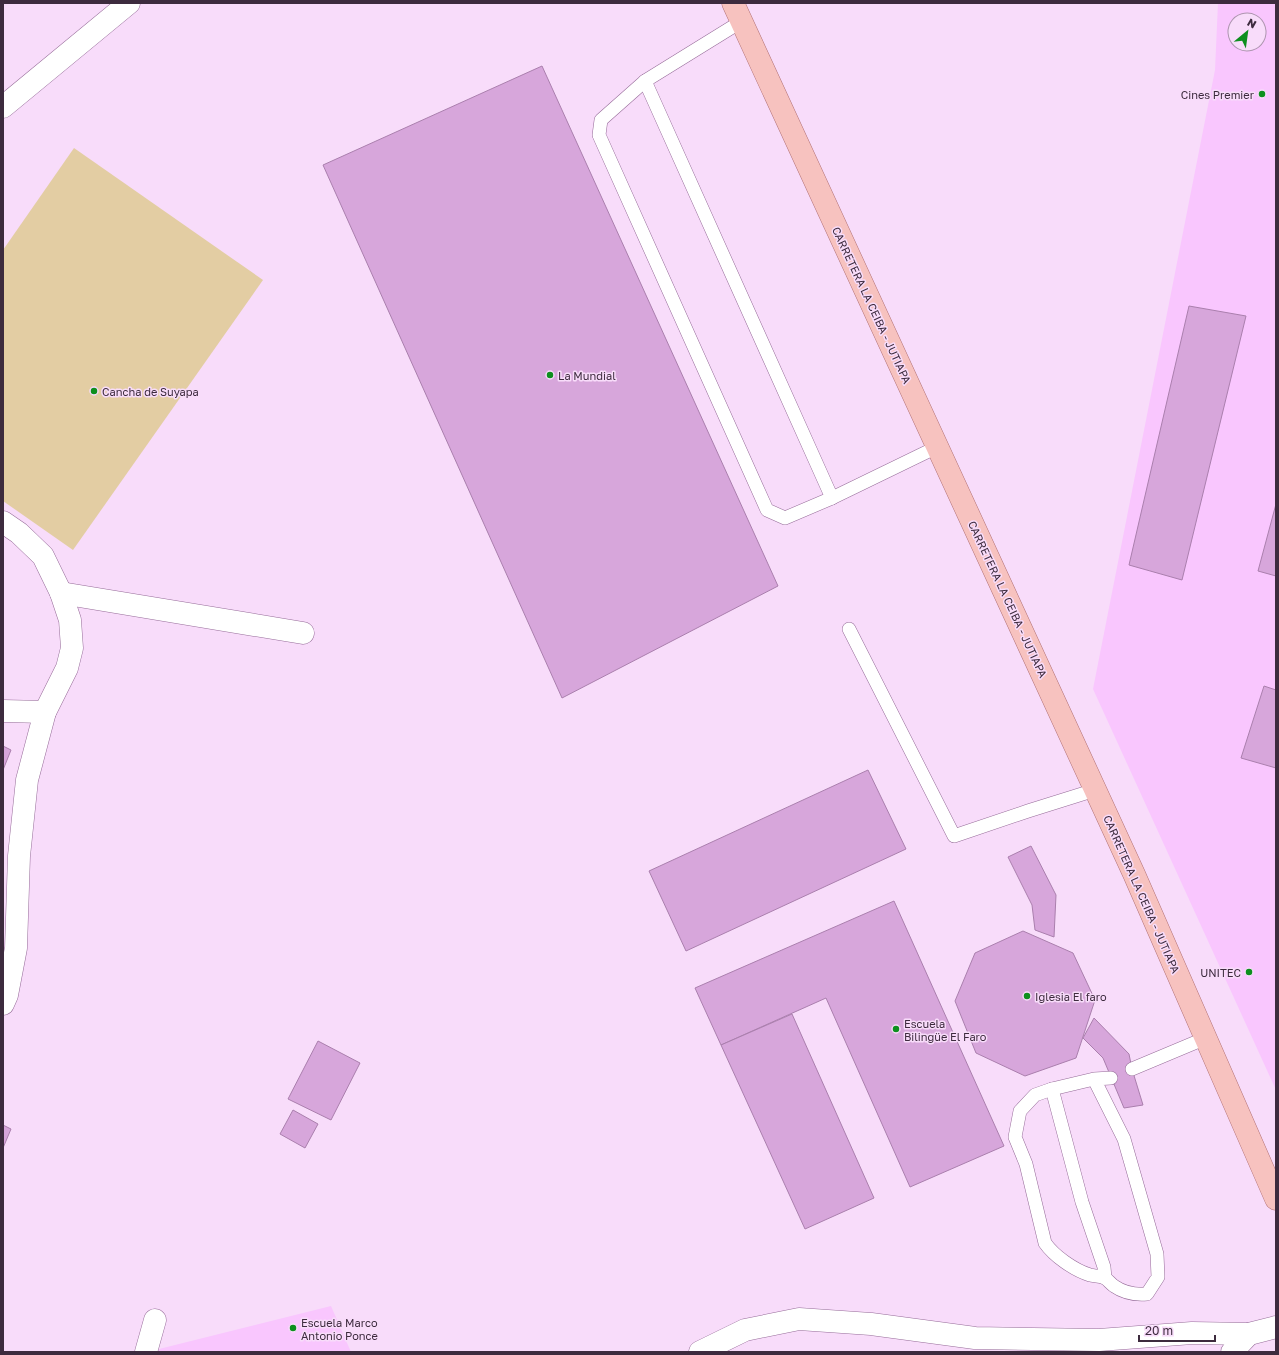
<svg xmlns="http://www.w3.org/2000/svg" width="1279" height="1355" font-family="'Golos Text',sans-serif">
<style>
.built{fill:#f9c6fe;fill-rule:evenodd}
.green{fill:#e3cda3}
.building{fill:#d7a6db;stroke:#aa7fad}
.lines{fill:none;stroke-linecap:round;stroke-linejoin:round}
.lane-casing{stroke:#966c99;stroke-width:14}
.street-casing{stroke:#966c99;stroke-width:23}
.primary-casing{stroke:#b27276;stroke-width:23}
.lane{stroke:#fff;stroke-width:13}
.street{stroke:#fff;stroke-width:22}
.primary{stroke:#f7c2bf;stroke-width:22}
.poi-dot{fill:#0d8f1e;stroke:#f8dcfa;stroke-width:1.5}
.labels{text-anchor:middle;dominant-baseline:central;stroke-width:3;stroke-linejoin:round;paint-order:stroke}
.poi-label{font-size:11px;fill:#3d2b3e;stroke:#f8dcfa;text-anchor:start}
.street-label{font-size:11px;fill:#3d2b3e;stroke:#f8dcfa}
</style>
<rect width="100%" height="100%" fill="#f8dcfa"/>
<g class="built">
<path d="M1218,3H1276V1090L1093,689L1215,70ZM1235,20H1259V44H1235Z"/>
<path d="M331,1306L351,1352H158L159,1349Z"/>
</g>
<path class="green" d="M74,148L263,280L73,550L3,501V250Z"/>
<g class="building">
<path d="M542,66L778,586L562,698L323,165Z"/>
<path d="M1189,306L1246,316L1182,580L1129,565Z"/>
<path d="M1276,504V576L1258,571Z"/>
<path d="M1264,686L1276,690V768L1241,758Z"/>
<path d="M3,746L11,750L3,770Z"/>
<path d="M868,770L906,849L686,951L649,871Z"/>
<path d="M1031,846L1056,895L1054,937L1035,930L1032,905L1008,857Z"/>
<path d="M894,901L1004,1146L910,1187L826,998L721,1045L695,988Z"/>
<path d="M1023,931L1073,953L1095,1000L1076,1058L1025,1076L976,1053L955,1001L975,953Z"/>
<path d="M792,1014L874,1198L805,1229L721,1045Z"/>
<path d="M1094,1018L1129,1054L1132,1069L1143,1105L1124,1108L1103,1058L1083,1038Z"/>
<path d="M318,1041L360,1063L331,1120L288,1099Z"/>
<path d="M293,1110L318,1124L305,1148L280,1134Z"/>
<path d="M3,1125L11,1129L3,1148Z"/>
</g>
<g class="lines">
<defs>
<g id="lane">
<path d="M742,21L645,81L832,498"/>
<path d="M645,81L601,120L599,135L767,510L785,518L832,498L937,447"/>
<path d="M849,629L954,836L1028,811L1095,790"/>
<path d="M1132,1069L1206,1038"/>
<path d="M1094,1079L1124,1139L1157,1254L1158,1277L1147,1294C1135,1295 1124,1293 1114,1286C1111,1284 1108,1280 1105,1278C1100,1276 1094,1276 1090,1275C1074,1270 1054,1256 1045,1243L1026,1164L1015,1137L1020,1111L1035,1095L1052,1089L1094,1079L1111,1078"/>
<path d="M1052,1089L1082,1202L1104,1267L1105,1278"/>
</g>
<g id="street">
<path d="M3,107L129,3"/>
<path d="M3,522L19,533L43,556L61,593L70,620L72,648L67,668L45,712L27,780L19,856L16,948L7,995L3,1004"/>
<path d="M61,593L303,633"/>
<path d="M3,711L45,712"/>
<path d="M146,1352L155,1320"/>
<path d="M700,1352L745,1330L799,1319L871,1324L975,1338L1099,1340L1192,1333L1249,1334L1276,1327"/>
<path d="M1232,1352L1249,1334"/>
</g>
<path id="primary" d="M733,3L1134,874L1276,1199"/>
</defs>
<use href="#lane" class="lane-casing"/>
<use href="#street" class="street-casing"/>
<use href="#primary" class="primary-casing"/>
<use href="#lane" class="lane"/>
<use href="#street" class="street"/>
<use href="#primary" class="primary"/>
</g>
<g class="poi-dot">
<circle cx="1262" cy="94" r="4"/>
<circle cx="550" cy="375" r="4"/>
<circle cx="94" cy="391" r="4"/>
<circle cx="1249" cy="972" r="4"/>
<circle cx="1027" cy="996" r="4"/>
<circle cx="896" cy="1029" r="4"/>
<circle cx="293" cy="1328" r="4"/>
</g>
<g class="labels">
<g class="poi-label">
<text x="1254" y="94" text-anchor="end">Cines Premier</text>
<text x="558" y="375">La Mundial</text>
<text x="102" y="391">Cancha de Suyapa</text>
<text x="1241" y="972" text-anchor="end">UNITEC</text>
<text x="1035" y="996">Iglesia El faro</text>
<text x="904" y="1023">Escuela<tspan x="904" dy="13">Bilingüe El Faro</tspan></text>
<text x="301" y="1322">Escuela Marco<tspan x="301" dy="13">Antonio Ponce</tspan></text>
</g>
<g class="street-label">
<text transform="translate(872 305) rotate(65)">CARRETERA LA CEIBA - JUTIAPA</text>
<text transform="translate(1008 599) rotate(65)">CARRETERA LA CEIBA - JUTIAPA</text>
<text transform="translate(1142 894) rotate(66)">CARRETERA LA CEIBA - JUTIAPA</text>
</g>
</g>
<rect width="1279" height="1355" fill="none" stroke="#3d2b3e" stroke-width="8"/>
<g transform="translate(1247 32) rotate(29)"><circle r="19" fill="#f8dcfa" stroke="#ad95af"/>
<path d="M0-3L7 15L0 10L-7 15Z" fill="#0d8f1e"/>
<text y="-6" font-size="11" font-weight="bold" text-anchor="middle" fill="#3d2b3e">N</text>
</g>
<path d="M1139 1335v6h76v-6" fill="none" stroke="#3d2b3e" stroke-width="2"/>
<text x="1145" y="1335" font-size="12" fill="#3d2b3e" stroke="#f8dcfa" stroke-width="3" paint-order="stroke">20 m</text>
</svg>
